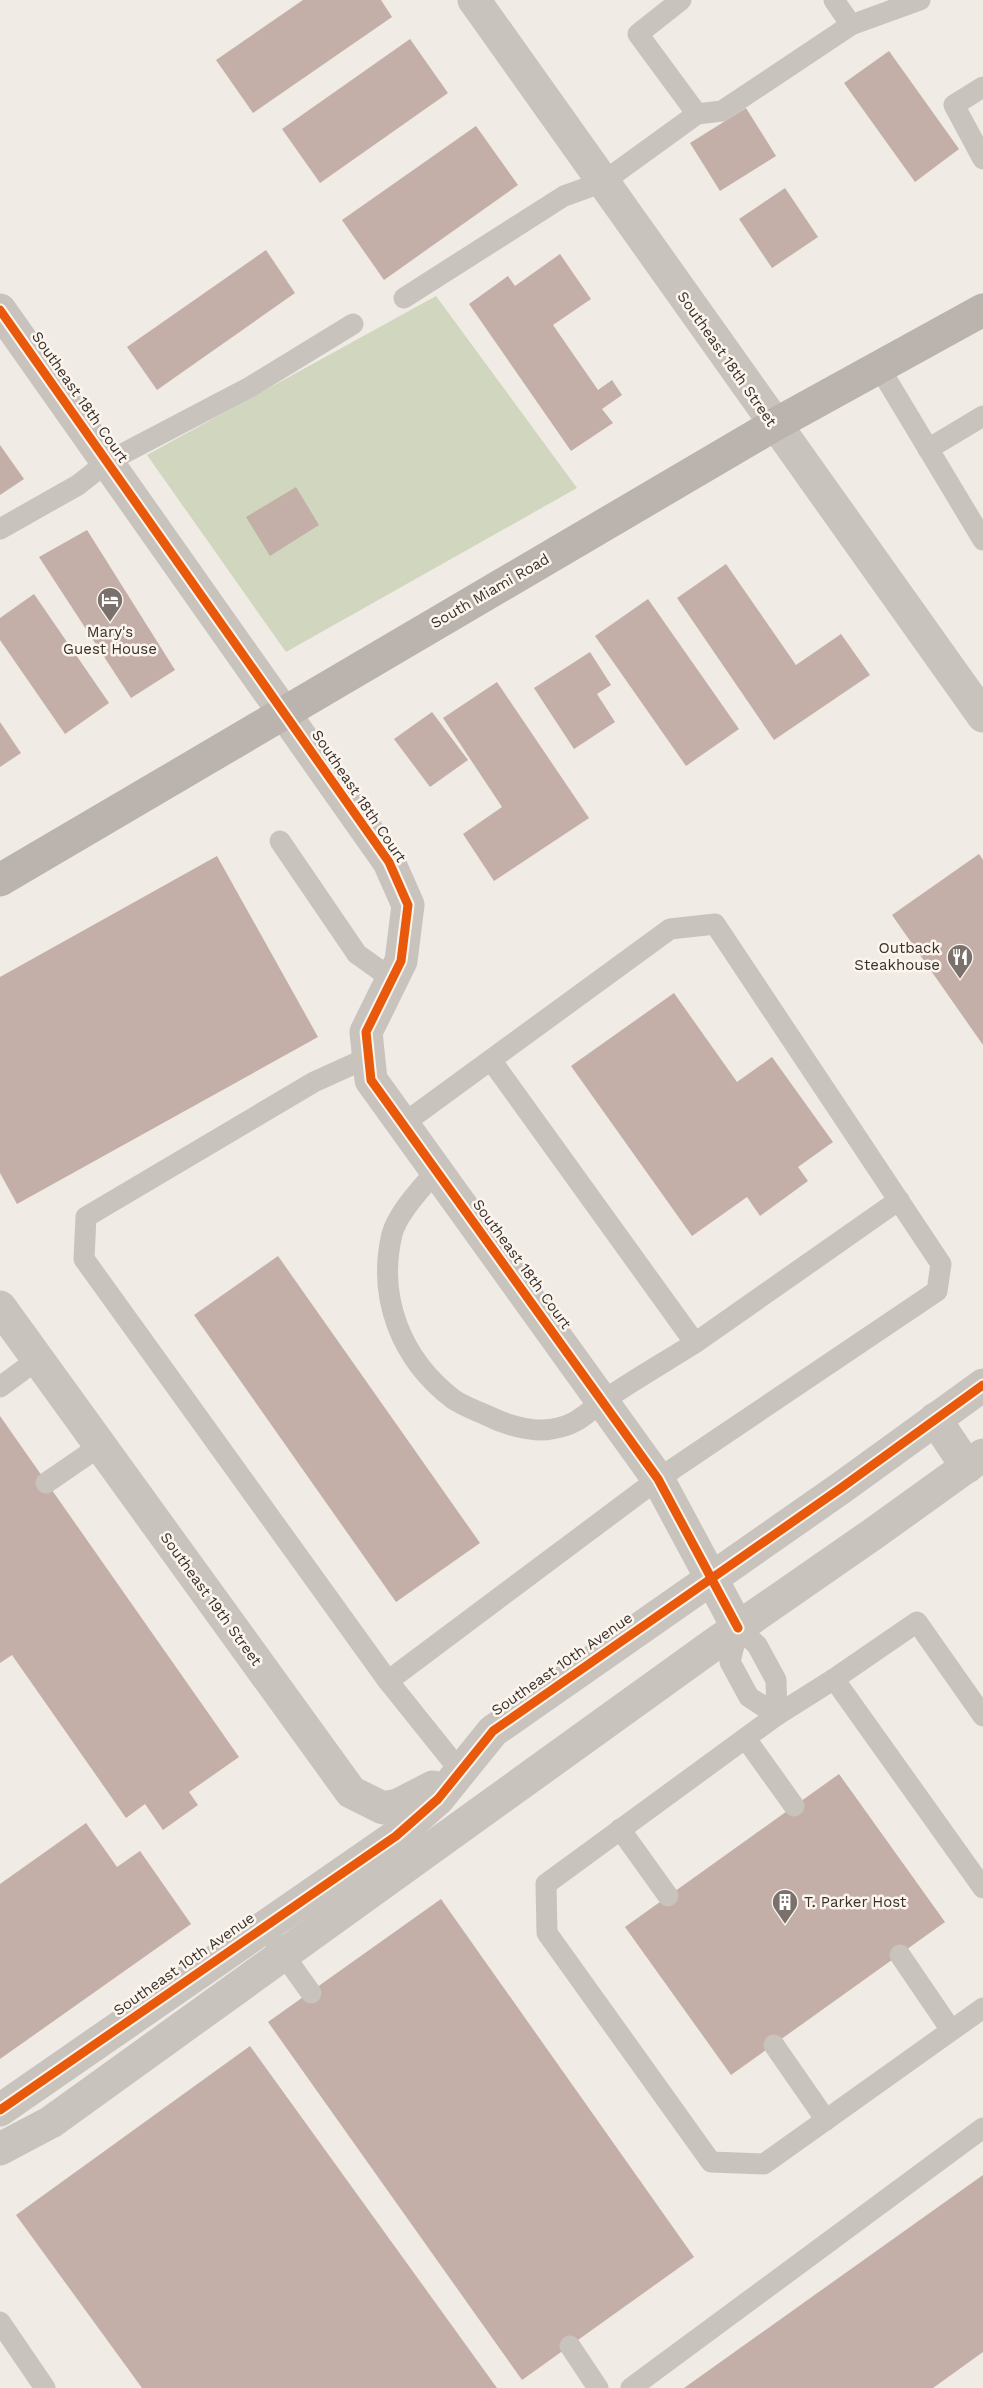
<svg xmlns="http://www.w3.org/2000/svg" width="983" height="2388" viewBox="0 0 983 2388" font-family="'Work Sans',sans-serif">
<rect width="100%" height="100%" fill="#f0ebe5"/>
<polygon fill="#d1d6bf" points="436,296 577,488 286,652 147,455"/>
<g fill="#c3afa7">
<polygon points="303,0 381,0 392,17 253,113 216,60"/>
<polygon points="410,39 448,93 320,183 282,129"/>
<polygon points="889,51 959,149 915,182 844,83"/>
<polygon points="746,108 776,156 720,191 690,143"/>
<polygon points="476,126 518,185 384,280 342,220"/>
<polygon points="785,188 818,237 772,268 739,219"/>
<polygon points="266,250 295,293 157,390 127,347"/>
<polygon points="560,254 591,299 553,325 598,390 612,380 622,395 602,409 613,423 571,451 469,304 508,276 515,286"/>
<polygon points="0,445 24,479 0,495"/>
<polygon points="296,487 319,525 270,556 246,517"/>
<polygon points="87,530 175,670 131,698 39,557"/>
<polygon points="726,564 796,665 841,634 870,675 774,740 677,598"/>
<polygon points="34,594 109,703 65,734 0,640 0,618"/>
<polygon points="648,599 739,729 686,766 595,636"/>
<polygon points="590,652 611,685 597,694 615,722 574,749 534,688"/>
<polygon points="497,682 589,818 494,881 463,834 502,807 443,718"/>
<polygon points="432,712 468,760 430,787 394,739"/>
<polygon points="0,722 21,753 0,767"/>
<polygon points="979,854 983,860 983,1045 892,915"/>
<polygon points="217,856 318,1037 17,1204 0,1173 0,977"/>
<polygon points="674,993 737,1082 772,1057 833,1142 798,1167 808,1181 760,1216 747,1197 692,1236 571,1066"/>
<polygon points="278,1256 480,1543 396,1602 194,1315"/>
<polygon points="0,1416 239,1757 189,1792 198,1805 163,1830 145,1804 126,1818 12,1655 0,1663"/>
<polygon points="839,1774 945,1922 731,2075 625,1927"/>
<polygon points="86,1823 117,1867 140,1851 191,1924 0,2059 0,1884"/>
<polygon points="441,1899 694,2257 522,2380 268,2022"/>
<polygon points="250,2046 497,2388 142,2388 16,2215"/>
<polygon points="983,2175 983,2352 933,2388 684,2388"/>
</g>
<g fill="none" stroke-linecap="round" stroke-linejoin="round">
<g stroke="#c9c3be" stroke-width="21">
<polyline points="851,25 920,0"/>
<polyline points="983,87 954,105 983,159"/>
<polyline points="697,114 722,111 851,25 834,0"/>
<polyline points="404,298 564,196 603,182 697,114 638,34 681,0"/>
<polyline points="879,367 983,540"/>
<polyline points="928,449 983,416"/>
<polyline points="0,529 78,485 107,462 250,387 353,324"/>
<polyline points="280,841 357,954 392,979"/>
<polyline points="369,1057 314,1082 86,1217 84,1259 388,1681 461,1772"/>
<path d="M436,1171C422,1188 398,1212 392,1234C377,1298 401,1359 453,1399C463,1406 475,1410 486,1415C504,1424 531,1433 552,1429C577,1425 584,1415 603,1401C633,1380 665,1362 695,1343L491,1060"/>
<polyline points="695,1343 899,1200"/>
<polyline points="0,1387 38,1359"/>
<polyline points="46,1483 100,1446"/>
<polygon points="738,1628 757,1645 776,1680 777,1715 749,1697 730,1662"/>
<polyline points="834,1679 917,1622 983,1716"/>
<polyline points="388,1681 658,1479 937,1291 941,1264 715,924 670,929 403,1124"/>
<polyline points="746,1739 794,1806"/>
<polyline points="620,1829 668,1896"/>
<polyline points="983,1888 834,1679 777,1715 546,1884 547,1933 711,2162 764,2164 983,2008"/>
<polyline points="276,1944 311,1993"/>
<polyline points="900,1955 951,2030"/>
<polyline points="774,2045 826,2120"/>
<polyline points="0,2322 45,2388"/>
<polyline points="570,2346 598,2388"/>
<polyline points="631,2388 983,2128"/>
</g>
<g stroke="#c9c3be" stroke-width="33">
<polyline points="474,0 983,716"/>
<polyline points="0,310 389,862 408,905 401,961 366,1032 371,1080 658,1479 738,1628"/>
<polyline points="0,1307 351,1792 383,1808 398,1805 433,1787"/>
<polyline points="935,1419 967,1467"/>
<polyline points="0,2110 396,1836 438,1799 493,1731 841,1488 983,1385"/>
<polyline points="0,2149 51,2122 713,1645 873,1534 983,1455"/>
</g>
<polyline stroke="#bab3ae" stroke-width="33" points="0,880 774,425 983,310"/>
<g stroke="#fbf5ee" stroke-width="13">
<g id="cycleway">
<polyline points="0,310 389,862 408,905 401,961 366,1032 371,1080 658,1479 738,1628"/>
<polyline points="0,2110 396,1836 438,1799 493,1731 841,1488 983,1385"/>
</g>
</g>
<use href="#cycleway" stroke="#e8590c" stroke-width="9"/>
</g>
<defs>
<g id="hotel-pin" transform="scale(1.35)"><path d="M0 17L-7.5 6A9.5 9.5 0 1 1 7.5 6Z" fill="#7a716c" stroke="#fbf5ee"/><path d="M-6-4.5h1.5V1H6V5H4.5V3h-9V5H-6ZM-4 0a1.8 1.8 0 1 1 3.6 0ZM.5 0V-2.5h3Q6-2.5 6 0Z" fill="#fff"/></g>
<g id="restaurant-pin" transform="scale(1.35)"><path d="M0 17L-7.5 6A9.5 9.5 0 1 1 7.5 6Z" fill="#7a716c" stroke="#fbf5ee"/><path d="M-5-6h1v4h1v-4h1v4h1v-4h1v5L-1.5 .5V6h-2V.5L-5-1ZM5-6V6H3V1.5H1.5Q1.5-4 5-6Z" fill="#fff"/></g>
<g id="building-pin" transform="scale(1.35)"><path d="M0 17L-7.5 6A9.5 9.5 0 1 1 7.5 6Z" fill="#7a716c" stroke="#fbf5ee"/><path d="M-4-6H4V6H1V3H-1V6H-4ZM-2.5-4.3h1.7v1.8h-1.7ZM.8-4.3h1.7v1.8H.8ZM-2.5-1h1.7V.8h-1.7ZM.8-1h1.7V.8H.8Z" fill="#fff"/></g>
</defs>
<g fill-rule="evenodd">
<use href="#hotel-pin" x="110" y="600"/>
<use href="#restaurant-pin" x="960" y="957"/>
<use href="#building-pin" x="785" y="1902"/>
</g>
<g text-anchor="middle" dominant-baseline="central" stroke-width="5" stroke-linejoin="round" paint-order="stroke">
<g font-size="15" fill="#3b302b" stroke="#fbf5ee">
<text transform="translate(727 359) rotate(55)">Southeast 18th Street</text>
<text transform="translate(80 397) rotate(55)">Southeast 18th Court</text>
<text transform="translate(490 591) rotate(-30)">South Miami Road</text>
<text transform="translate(359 796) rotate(56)">Southeast 18th Court</text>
<text transform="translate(522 1264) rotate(54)">Southeast 18th Court</text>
<text transform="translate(211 1599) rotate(54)">Southeast 19th Street</text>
<text transform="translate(562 1664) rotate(-35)">Southeast 10th Avenue</text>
<text transform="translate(184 1964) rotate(-35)">Southeast 10th Avenue</text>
</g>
<g font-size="15" fill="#3b302b" stroke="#fbf5ee">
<text x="110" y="632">Mary's<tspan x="110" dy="17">Guest House</tspan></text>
<text x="940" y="948" text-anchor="end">Outback<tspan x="940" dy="17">Steakhouse</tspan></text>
<text x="804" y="1902" text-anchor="start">T. Parker Host</text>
</g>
</g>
</svg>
